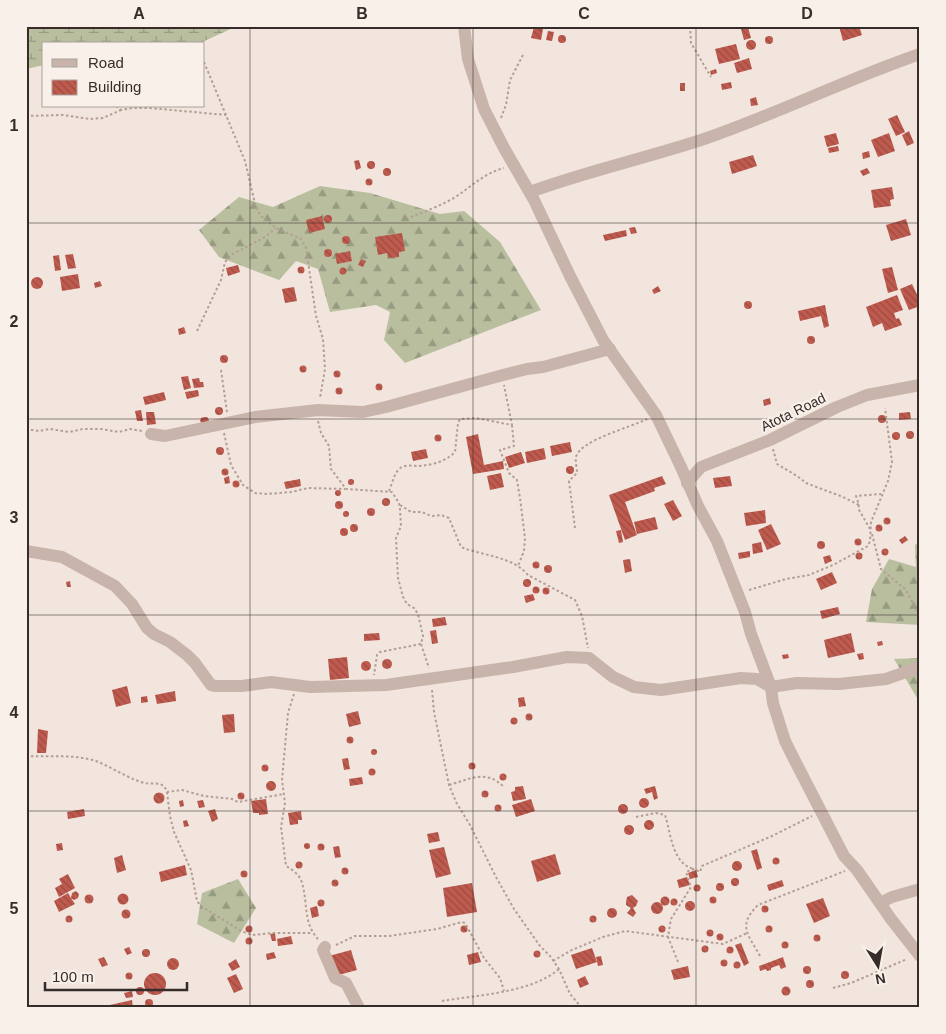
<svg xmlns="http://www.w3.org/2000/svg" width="946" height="1034" viewBox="0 0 946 1034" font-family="Helvetica,sans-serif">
<defs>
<pattern id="forest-firs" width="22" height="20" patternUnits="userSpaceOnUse" patternTransform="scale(1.25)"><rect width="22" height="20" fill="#b9bf9e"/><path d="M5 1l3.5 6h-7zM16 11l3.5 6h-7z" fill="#979b81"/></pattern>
<pattern id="wetland-marsh" width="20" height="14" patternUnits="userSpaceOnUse" patternTransform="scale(1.25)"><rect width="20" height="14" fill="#b9bf9e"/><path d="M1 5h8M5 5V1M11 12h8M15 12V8" fill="none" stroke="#979b81"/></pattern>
<pattern id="building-back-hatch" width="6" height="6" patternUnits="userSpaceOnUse" patternTransform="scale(1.25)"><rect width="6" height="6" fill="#bf5a4e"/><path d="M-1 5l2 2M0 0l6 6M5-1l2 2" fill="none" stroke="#9c4b41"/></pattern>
</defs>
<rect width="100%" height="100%" fill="#f1e5de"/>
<g fill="url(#forest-firs)">
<polygon points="320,186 370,193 440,214 464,211 500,242 541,310 405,363 384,340 390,312 376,305 330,312 318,269 296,261 279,280 219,257 199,230 239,197 273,207"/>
<polygon points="920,541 920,625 866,622 872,589 889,559 916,567 915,545"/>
<polygon points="920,658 920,703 894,659"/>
<polygon points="238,879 256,908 234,943 197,924 202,893"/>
</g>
<polygon fill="url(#wetland-marsh)" points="26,26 237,26 198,44 44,44 44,65 26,69"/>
<g fill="url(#building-back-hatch)">
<polygon points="839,26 859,26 862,35 843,41"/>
<polygon points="534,27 543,29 541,40 531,38"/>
<polygon points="748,27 751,38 744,40 741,29"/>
<polygon points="548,31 554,32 552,41 546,40"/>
<circle cx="562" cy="39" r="4"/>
<circle cx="769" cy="40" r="4"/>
<circle cx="751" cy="45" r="5"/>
<polygon points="736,44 740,59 719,64 715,49"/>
<polygon points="749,58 752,69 737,73 734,63"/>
<polygon points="716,69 717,73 711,75 710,71"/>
<polygon points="731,82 732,88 722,90 721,84"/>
<rect x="680" y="83" width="5" height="8"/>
<polygon points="756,97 758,105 751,106 750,99"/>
<polygon points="897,115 905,132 896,136 888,119"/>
<polygon points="909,131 914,143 907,146 902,135"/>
<polygon points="836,133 839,144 827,147 824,136"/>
<polygon points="889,133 895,151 878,157 871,140"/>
<polygon points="838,146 839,151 829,153 828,148"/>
<polygon points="869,151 870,157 863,159 862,153"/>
<polygon points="753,155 757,166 732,174 729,162"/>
<polygon points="359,160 361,168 356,170 354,161"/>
<circle cx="371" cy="165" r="4"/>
<circle cx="387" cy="172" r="4"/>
<polygon points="867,168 870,173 863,176 860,171"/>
<circle cx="369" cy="182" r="3.5"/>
<polygon points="892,187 894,199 890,200 891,206 874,208 871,190"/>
<circle cx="328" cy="219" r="4"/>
<polygon points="322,216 325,229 309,233 306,220"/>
<polygon points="906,219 911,235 891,241 886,225"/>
<polygon points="635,227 637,233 631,234 629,228"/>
<polygon points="626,230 627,236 605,241 603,235"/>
<polygon points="402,233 405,251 399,252 399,257 388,258 387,253 378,255 375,237"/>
<circle cx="346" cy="240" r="4"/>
<circle cx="328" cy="253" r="4"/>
<polygon points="350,251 352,261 337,264 335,254"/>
<polygon points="73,254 76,268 68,269 65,255"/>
<polygon points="59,255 61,270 55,271 53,256"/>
<polygon points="361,259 366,261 363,267 358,265"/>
<polygon points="238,265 240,272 228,276 226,268"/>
<circle cx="301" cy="270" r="3.5"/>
<polygon points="892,267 898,290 888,293 882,269"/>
<circle cx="343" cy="271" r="3.5"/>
<polygon points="78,274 80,288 62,291 60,277"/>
<circle cx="37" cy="283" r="6"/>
<polygon points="100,281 102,286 95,288 94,283"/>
<polygon points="912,284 920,301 920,306 909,310 900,289"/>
<polygon points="658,286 661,291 654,294 652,290"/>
<polygon points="294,287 297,301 285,303 282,289"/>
<polygon points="897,295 903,310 894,313 896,319 899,318 902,325 885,331 882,323 873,327 866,307"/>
<circle cx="748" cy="305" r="4"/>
<polygon points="825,305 829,326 824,328 821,316 800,321 798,311"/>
<polygon points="184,327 186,333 179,335 178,329"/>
<circle cx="811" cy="340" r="4"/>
<circle cx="224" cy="359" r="4"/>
<circle cx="303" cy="369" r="3.5"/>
<circle cx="337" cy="374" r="3.5"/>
<polygon points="188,376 191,388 184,390 181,377"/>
<polygon points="199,378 200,382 203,382 204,387 194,388 192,379"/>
<circle cx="379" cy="387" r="3.5"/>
<circle cx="339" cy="391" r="3.5"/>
<polygon points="198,390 199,396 187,399 185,392"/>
<polygon points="164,392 166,400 145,405 143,397"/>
<polygon points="770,398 771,404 764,406 763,400"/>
<circle cx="219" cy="411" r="4"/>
<polygon points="141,410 143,421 137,421 135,411"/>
<polygon points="146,412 154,412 156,424 147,425"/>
<polygon points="910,412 911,419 899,420 899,413"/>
<circle cx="882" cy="419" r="4"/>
<polygon points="204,417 207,417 209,420 208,423 202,424 200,421 201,418"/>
<circle cx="910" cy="435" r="4"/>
<circle cx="896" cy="436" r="4"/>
<polygon points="478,434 484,465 503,461 504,469 473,474 466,437"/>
<circle cx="438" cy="438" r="3.5"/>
<polygon points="570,442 572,452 552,456 550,446"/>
<circle cx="220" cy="451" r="4"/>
<polygon points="544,448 546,459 527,463 525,452"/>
<polygon points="426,449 428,458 413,461 411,452"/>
<polygon points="521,452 525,463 509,468 505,457"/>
<circle cx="570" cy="470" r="4"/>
<circle cx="225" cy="472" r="3.5"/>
<polygon points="501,473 504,487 490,490 487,476"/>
<polygon points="229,476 230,483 225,484 224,478"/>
<polygon points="662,476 666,484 654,488 655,491 625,502 637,535 625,540 609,495"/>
<polygon points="730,476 732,486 715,488 713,478"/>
<circle cx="351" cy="482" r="3"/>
<polygon points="300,479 301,486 286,489 284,482"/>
<circle cx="236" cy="484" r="3.5"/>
<circle cx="338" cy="493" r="3"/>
<circle cx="386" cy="502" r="4"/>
<polygon points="673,500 682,516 673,521 664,504"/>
<circle cx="339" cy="505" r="4"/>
<circle cx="371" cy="512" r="4"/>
<polygon points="765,510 766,523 746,526 744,513"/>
<circle cx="346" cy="514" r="3"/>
<polygon points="655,517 658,529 637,534 634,522"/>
<circle cx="887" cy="521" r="3.5"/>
<polygon points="771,524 781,544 767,550 758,530"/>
<circle cx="354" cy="528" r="4"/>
<circle cx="879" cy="528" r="3.5"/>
<circle cx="344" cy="532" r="4"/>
<polygon points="621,530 623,542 619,543 616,531"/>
<polygon points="905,536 908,540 902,544 899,540"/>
<circle cx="858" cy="542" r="3.5"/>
<circle cx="821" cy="545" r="4"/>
<polygon points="761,542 763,552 753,554 752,544"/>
<circle cx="885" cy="552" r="3.5"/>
<polygon points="750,551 750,557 739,559 738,553"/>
<circle cx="859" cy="556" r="3.5"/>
<polygon points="830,555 832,561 825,564 823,557"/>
<polygon points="630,559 632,571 625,573 623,560"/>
<circle cx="536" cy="565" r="3.5"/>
<circle cx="548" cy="569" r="4"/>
<polygon points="832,572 837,583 821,590 816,579"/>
<circle cx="527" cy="583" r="4"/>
<polygon points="70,581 71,587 67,587 66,582"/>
<circle cx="536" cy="590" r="3.5"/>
<circle cx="546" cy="591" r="3.5"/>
<polygon points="533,594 535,600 526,603 524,596"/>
<polygon points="838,607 840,614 822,619 820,611"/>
<polygon points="445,617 447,625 433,627 432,619"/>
<polygon points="436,630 438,643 432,644 430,631"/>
<polygon points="379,633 380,640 364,641 364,634"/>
<polygon points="851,633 855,652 828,658 824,640"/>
<polygon points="882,641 883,645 878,646 877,642"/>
<polygon points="863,653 864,659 859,660 857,654"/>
<polygon points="788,654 789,658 783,659 782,655"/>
<polygon points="347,657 349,678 330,680 328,659"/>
<circle cx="387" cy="664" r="5"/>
<circle cx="366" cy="666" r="5"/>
<polygon points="127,686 131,703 116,707 112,690"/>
<polygon points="175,691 176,701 157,704 155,695"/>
<polygon points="147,696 148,702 141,703 141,697"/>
<polygon points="524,697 526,706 519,707 518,698"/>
<polygon points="358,711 361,724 349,727 346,714"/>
<circle cx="529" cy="717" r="3.5"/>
<polygon points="234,714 235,732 224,733 222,715"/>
<circle cx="514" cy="721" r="3.5"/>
<polygon points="38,729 48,731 46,753 37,753"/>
<circle cx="350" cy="740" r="3.5"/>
<circle cx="374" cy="752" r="3"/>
<polygon points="348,758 350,769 344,770 342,759"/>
<circle cx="472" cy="766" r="3.5"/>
<circle cx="265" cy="768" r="3.5"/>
<circle cx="372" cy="772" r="3.5"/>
<circle cx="503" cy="777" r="3.5"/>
<polygon points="362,777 363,784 350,786 349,779"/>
<circle cx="271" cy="786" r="5"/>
<polygon points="523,786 526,799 513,801 511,792 515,791 515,787"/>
<polygon points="655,786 658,798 654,800 652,792 646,794 644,789"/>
<circle cx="485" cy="794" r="3.5"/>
<circle cx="241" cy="796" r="3.5"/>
<circle cx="159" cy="798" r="5.5"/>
<circle cx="644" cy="803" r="5"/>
<polygon points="266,799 268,814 259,815 259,813 253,813 251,801"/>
<polygon points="531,799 535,811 516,817 512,805"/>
<polygon points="183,800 184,806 180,807 179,801"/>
<polygon points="203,800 205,807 199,808 197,801"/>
<circle cx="623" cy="809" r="5"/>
<circle cx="498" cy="808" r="3.5"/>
<polygon points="84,809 85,816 68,819 67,812"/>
<polygon points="215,809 218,819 212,822 208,811"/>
<polygon points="301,811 302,820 298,820 298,824 290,825 288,813"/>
<polygon points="187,820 189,826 184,827 183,821"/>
<circle cx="649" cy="825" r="5"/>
<circle cx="629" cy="830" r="5"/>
<polygon points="438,832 440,841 429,843 427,834"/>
<polygon points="62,843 63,850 57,851 56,844"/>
<circle cx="307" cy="846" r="3"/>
<circle cx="321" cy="847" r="3.5"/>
<polygon points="339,846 341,857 335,858 333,847"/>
<polygon points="444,847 451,874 436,878 429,850"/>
<polygon points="757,849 762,868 757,870 751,851"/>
<polygon points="555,854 561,874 537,882 531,861"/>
<polygon points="122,855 126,870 117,873 114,858"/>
<circle cx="776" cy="861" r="3.5"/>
<circle cx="737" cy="866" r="5"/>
<circle cx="299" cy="865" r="3.5"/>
<polygon points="185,865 187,875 161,882 159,872"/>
<circle cx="345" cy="871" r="3.5"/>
<polygon points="696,870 698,877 690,879 688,873"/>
<circle cx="244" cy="874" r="3.5"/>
<polygon points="68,874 75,888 59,897 55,888 62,884 59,879"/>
<polygon points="687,877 690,885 679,888 677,880"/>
<circle cx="735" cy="882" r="4"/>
<circle cx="335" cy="883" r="3.5"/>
<polygon points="782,880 784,886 769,891 767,885"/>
<polygon points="472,883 477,912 447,917 443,888"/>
<circle cx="720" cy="887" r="4"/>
<circle cx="697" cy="888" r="3.5"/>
<polygon points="76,891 79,894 78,898 74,900 71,898 75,904 59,912 54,901 68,893 71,898 72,893"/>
<circle cx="123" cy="899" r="5.5"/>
<circle cx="89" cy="899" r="4.5"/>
<polygon points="632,895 638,901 636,906 633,908 636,913 633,917 627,913 631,908 626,905 626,902 627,897"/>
<circle cx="713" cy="900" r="3.5"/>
<circle cx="665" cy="901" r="4.5"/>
<polygon points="823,898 830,916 814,923 806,904"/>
<circle cx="674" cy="902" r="3.5"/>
<circle cx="321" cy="903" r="3.5"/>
<circle cx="690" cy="906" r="5"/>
<circle cx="657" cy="908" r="6"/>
<circle cx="765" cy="909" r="3.5"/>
<polygon points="317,906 319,916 312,918 310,908"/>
<circle cx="612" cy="913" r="5"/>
<circle cx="126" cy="914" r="4.5"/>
<circle cx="69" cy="919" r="3.5"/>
<circle cx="593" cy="919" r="3.5"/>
<circle cx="249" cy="929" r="3.5"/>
<circle cx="464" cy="929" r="3.5"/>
<circle cx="769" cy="929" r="3.5"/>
<circle cx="662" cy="929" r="3.5"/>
<circle cx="710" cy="933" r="3.5"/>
<polygon points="275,933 276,941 272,941 270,934"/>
<circle cx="720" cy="937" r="3.5"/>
<circle cx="817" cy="938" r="3.5"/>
<polygon points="291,936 293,944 278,946 277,939"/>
<circle cx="249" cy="941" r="3.5"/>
<circle cx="785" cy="945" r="3.5"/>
<polygon points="741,943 749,963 744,966 735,945"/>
<circle cx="705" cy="949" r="3.5"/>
<circle cx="730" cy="950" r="3.5"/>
<polygon points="129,947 132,953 127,955 124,949"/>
<polygon points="592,948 597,962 576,969 571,955"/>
<circle cx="146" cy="953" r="4"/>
<polygon points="351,950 357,970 335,976 329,956"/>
<circle cx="537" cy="954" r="3.5"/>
<polygon points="274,952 276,958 267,960 266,954"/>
<polygon points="478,952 481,962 469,965 467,955"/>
<polygon points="601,956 603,965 598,966 596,957"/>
<polygon points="104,957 108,965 102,967 98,959"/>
<polygon points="783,957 786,967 781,969 779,965 771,968 771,970 767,971 766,969 760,971 759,966"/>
<circle cx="173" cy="964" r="6"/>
<polygon points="236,959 240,967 232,971 228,964"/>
<circle cx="724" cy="963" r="3.5"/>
<circle cx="737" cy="965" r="3.5"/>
<polygon points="688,966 690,977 674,980 671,970"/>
<circle cx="807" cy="970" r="4"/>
<circle cx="845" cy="975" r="4"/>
<circle cx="129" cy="976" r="3.5"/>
<circle cx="155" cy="984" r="11"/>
<polygon points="236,974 243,989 234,993 227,978"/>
<polygon points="585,976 589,984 580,988 577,980"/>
<circle cx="810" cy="984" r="4"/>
<circle cx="786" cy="991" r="4.5"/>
<circle cx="140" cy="991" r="4"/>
<polygon points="132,991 133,997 126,998 124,993"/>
<circle cx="149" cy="1003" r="4"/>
<polygon points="132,1000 133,1008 110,1008 110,1005"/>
</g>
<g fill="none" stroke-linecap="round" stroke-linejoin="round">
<g stroke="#b49e94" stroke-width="2" stroke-dasharray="2.5 2.5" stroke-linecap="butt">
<polyline points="690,26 691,43 711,77"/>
<polyline points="204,62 245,161 256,208 261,216 276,228 301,239 306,248 316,316 323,339 325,369 320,398"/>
<polyline points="116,106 121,110 132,108 150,108 226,115"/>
<polyline points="26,116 63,115 90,119 103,118 121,110"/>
<polyline points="501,118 506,105 510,80 524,53"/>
<path d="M411,217C426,211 443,205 457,196C473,185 485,173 504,168"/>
<polyline points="197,331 221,280 225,262 231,255 265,237 276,228"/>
<polyline points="221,370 227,412"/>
<polyline points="318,421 321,433 329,446 331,469 346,489 392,492 399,503 400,509 401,526 396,538 398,578 403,597 407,604 414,608 418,614 423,636 421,644 380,652 377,655 374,675"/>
<polyline points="512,425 514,446 500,450 509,473 517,480 520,498 525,538 524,551 518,566"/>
<polyline points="26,429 39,431 50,429 69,432 83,429 101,429 119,432 130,429 142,431"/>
<polyline points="224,433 231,465 243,485 255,493 267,494 291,492 308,488 345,489"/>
<polyline points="773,449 777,464 797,476 806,483 843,497 859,505"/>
<path d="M389,491C392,484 394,474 399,469C405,464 412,466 418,466C432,465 445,462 455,452L458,423L460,419L476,418L512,425L504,385"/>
<path d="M400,505L411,512H422L431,516L441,515L449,518L461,547C483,556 512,556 528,575L575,600L582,616L588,648"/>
<path d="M575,528L569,481L577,473C577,468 575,461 576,457C580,440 632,427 647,419"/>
<polyline points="870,529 858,508 859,505 856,496 881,494"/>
<polyline points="872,534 881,569 906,590 920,617"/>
<polyline points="749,590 786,579 809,575 833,565 868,546 870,541 871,522 888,481 892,462 885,408"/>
<polyline points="421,644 429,668"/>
<polyline points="432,690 434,712 449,785 456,802 470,825 496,877 514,909 540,946 550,956 559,969 570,994 582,1008"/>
<path d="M294,694L288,713L282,780L285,803L281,827L286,866C293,870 300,875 302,883C308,903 303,923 318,939"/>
<path d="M26,756C49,757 74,754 96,761C111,767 126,777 141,782C152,786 163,779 167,792L182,790L204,796L232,799L238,802L284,794"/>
<path d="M449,785C470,779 486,769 504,787"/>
<polyline points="167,792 170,816 174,832 191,870 197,901 201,906 241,931 252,935 274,933 312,933"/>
<path d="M636,817L656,813L665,815C671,833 672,864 694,869"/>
<polyline points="336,945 355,936 389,936 437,929 462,922 465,923 484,958 500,978 504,991"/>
<path d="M760,956C748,934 737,926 758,905L845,871"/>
<polyline points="553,961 572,950 603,937 625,931 723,944 747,933"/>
<polyline points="678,962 668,937 671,919 691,887 686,872 694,869 700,872 702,866 772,836 812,816"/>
<polyline points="833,988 851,983 907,959"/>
<path d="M442,1001C477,995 531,993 559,969"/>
</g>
<g stroke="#c8b4aa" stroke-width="12">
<polyline points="464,26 468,59 484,109 504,148 534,200 570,276 603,340 656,415 681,467 698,506 717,541 745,612 751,634 771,687 773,703 785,741 793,757 844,856 857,870 891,919 920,956"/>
<path d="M530,192C587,171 647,158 704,139C777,114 847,79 920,54"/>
<polyline points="151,434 165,436 255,417 318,410 363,412 386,407 503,375 527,369 543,367 610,349"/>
<polyline points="687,483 701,467 770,440 837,407 867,395 920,385"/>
<polyline points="26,551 62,557 115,586 132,604 147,628 154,634 170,642 187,655 195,663 211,685 216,686 242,686 271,682 310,687 386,685 513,667 567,657 589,658 613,677 634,687 661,690 741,678 757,679 771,687 797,683 839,684 886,679 920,667"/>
<polyline points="880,903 892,897 920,889"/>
<polyline points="325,947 323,950 335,978 346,983 359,1008"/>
</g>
</g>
<path fill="none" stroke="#362c29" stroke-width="1" stroke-opacity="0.55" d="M250,26V1008M473,26V1008M696,26V1008M26,223H920M26,419H920M26,615H920M26,811H920"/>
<g text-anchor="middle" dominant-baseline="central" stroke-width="4.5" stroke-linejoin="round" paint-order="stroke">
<g font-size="14" fill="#362c29" stroke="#f9f0ea">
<text transform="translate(793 412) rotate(-26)">Atota Road</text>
</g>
</g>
<rect width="946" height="1034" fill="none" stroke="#f9f0ea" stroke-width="55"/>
<rect x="42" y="42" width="162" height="65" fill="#f9f0ea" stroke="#aba29d"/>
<rect x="52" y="59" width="25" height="8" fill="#c8b4aa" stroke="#aba29d"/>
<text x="88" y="68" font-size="15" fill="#362c29">Road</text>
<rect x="52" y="80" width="25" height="15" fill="url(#building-back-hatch)" stroke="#aba29d"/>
<text x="88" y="92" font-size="15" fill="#362c29">Building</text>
<g transform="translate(878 966) rotate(169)" stroke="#f9f0ea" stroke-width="4" paint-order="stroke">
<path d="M0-4L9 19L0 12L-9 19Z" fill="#362c29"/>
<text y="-8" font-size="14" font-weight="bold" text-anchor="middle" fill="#362c29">N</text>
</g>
<path d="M45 982v8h142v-8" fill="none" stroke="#362c29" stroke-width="2.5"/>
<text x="52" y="982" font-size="15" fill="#362c29" stroke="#f9f0ea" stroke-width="4" paint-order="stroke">100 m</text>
<rect x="28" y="28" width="890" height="978" fill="none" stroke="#362c29" stroke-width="2"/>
<g font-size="16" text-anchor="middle" font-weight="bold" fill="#362c29">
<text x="139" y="19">A</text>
<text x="362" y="19">B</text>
<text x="584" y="19">C</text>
<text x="807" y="19">D</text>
<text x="14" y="131">1</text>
<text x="14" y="327">2</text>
<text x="14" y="523">3</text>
<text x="14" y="718">4</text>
<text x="14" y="914">5</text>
</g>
</svg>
